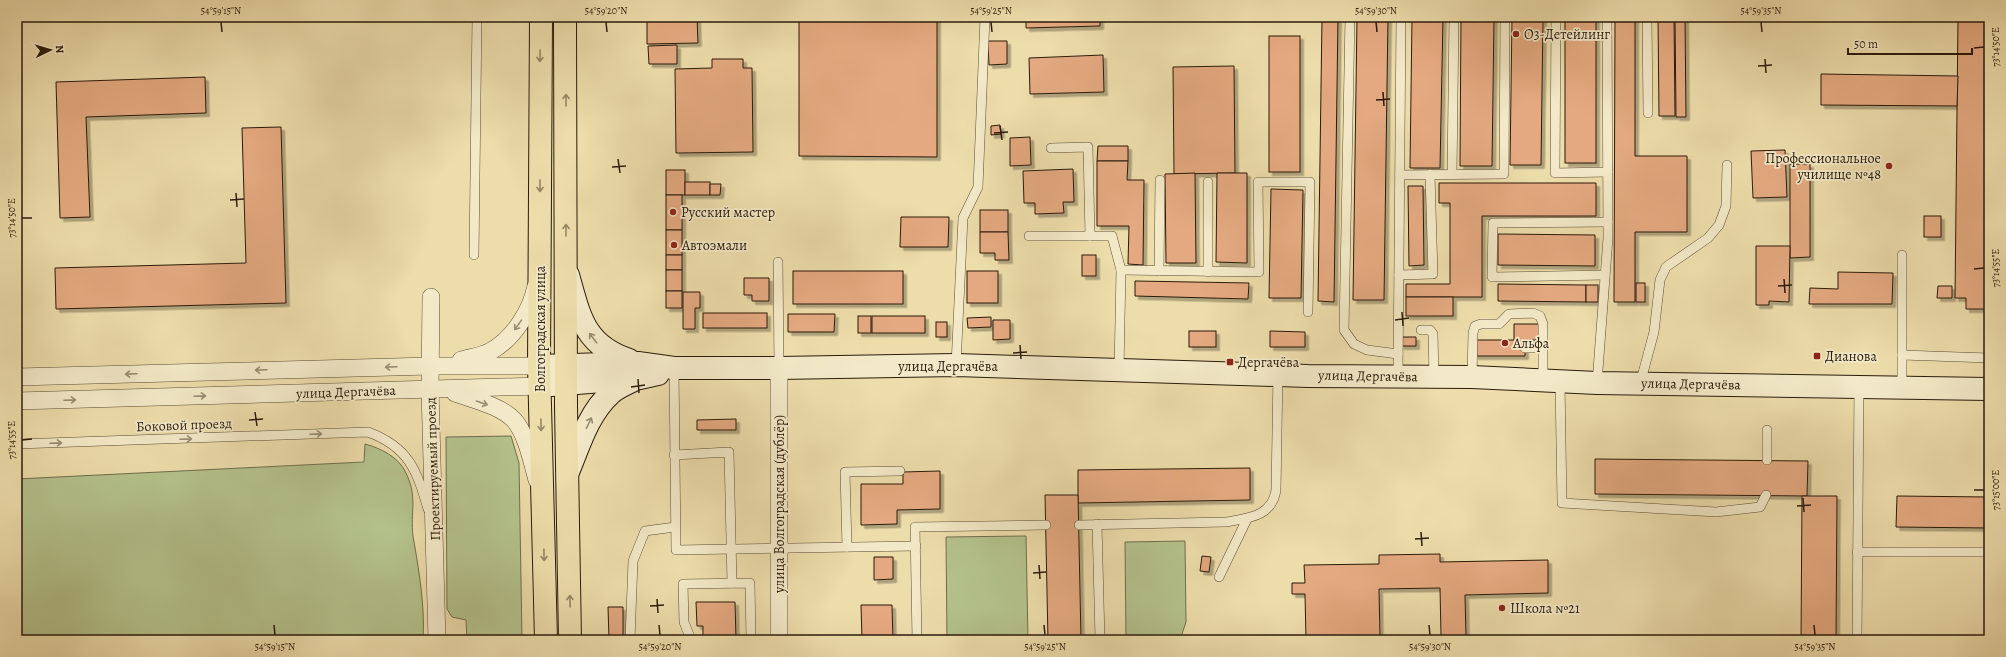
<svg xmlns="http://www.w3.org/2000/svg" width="2006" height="657" viewBox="0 0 2006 657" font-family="Alegreya,serif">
<defs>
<filter id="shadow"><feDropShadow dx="3.5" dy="3.5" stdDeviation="0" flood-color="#0004"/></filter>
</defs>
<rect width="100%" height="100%" fill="#edddab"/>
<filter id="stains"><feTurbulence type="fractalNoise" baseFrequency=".005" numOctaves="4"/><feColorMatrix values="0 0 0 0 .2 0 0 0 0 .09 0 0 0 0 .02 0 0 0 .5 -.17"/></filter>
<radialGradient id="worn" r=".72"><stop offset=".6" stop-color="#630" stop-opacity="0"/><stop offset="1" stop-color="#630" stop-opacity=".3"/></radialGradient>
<g fill="#b4c28c" stroke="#6f6e4c">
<polygon points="511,436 519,463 522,640 467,640 466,620 452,617 447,609 446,437"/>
<path d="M365,444C380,448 399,457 406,473C418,498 410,512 413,536C419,571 425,605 423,640H17V479L364,462Z"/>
<polygon points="1026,536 1028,640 947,640 946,537"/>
<polygon points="1185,541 1186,622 1180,640 1126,640 1125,542"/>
</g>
<g fill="#e4a980" stroke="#2a1b0c" fill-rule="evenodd" filter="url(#shadow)">
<polygon points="647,17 697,17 698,43 647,44"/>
<polygon points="799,17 937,17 937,157 799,156"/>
<polygon points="1026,17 1100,17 1100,26 1026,28"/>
<polygon points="1322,17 1338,17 1334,302 1318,301"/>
<polygon points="1357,17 1388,17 1384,300 1353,300"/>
<polygon points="1412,17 1443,17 1440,168 1410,168"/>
<polygon points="1461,17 1494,17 1492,166 1460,166"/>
<polygon points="1512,17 1543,17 1541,165 1510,165"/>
<rect x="1565" y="17" width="31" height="146"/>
<polygon points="1615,17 1635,17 1635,156 1687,156 1687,232 1635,232 1635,302 1614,302"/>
<polygon points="1658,17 1674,17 1675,116 1659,116"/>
<polygon points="1675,17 1685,17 1686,117 1676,117"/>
<polygon points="1958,17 1989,17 1989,309 1966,309 1966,298 1955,298"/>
<rect x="1269" y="36" width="31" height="136"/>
<polygon points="988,41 1007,41 1007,64 989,65"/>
<polygon points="677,45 677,64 649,64 648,46"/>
<polygon points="1103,55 1104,92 1030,94 1029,58"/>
<polygon points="712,59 743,59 743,68 752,68 753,152 676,153 675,69 712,68"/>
<polygon points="1234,66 1235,173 1174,174 1173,67"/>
<polygon points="1821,74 1958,76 1957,106 1821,105"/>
<polygon points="205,77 206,113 86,117 90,217 60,218 56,82"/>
<polygon points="1000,125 1001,134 991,135 991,126"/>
<polygon points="281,127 286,303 56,309 55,268 246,263 242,128"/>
<polygon points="1030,137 1031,165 1010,166 1010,138"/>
<polygon points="1098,146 1128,146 1128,161 1097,161"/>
<polygon points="1785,150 1787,197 1753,198 1751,151"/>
<polygon points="1097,161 1128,161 1127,180 1144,180 1143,265 1128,264 1129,226 1097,226"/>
<polygon points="1790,164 1810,164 1810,257 1790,258"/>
<polygon points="1073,169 1074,202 1063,202 1064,213 1035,214 1035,203 1024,203 1023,171"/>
<rect x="666" y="170" width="19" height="25"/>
<polygon points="1195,173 1196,263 1166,263 1165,174"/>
<polygon points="1217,173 1247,173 1247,263 1216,262"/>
<rect x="685" y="182" width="25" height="13"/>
<polygon points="1439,183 1596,183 1596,216 1482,216 1482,297 1406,297 1406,284 1450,284 1450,203 1439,203"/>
<polygon points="710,184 721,184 720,195 710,195"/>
<polygon points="1408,186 1423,186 1424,265 1409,266"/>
<polygon points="1271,189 1303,190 1301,298 1269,298"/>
<rect x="666" y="195" width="16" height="35"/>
<rect x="980" y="210" width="28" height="22"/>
<rect x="1924" y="216" width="17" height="21"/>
<polygon points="901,217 949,217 948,247 900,247"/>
<rect x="666" y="230" width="16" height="25"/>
<polygon points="980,232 1008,232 1009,260 995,260 995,253 980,253"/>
<polygon points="1498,234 1595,235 1595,266 1498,265"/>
<polygon points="1756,246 1790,246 1789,302 1769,301 1769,305 1756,305"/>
<rect x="666" y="255" width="16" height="15"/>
<rect x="1082" y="255" width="14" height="21"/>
<rect x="666" y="270" width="16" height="21"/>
<rect x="793" y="271" width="110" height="33"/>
<rect x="967" y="271" width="31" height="32"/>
<polygon points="1838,272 1893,273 1892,304 1809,304 1810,288 1838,289"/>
<polygon points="744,278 769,278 769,301 752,301 752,295 744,295"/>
<polygon points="1135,281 1249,283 1248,299 1135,296"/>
<rect x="1636" y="283" width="9" height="19"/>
<polygon points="1498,284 1586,285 1586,302 1498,301"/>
<rect x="1586" y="285" width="12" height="17"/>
<polygon points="1938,286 1952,286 1952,298 1937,298"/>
<rect x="666" y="291" width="16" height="17"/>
<polygon points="683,292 700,292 700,308 695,308 695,329 683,329"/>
<rect x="1406" y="297" width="47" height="19"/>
<rect x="703" y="313" width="64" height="15"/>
<polygon points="788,314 835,314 834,332 788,332"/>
<rect x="858" y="316" width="13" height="17"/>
<rect x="872" y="316" width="53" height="17"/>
<polygon points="991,317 991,327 968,328 967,318"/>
<polygon points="993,320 1010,320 1010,339 993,340"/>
<rect x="936" y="322" width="11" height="15"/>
<polygon points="1514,324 1540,324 1539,340 1525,340 1525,356 1475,356 1475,340 1514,340"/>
<rect x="1189" y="331" width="27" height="16"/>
<polygon points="1270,331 1305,332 1305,347 1270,347"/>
<polygon points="1400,337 1416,337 1416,346 1401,346"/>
<polygon points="736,419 736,430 697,430 697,420"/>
<polygon points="1595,459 1808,461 1807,496 1595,494"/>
<polygon points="1250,468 1250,500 1078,503 1078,470"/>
<polygon points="940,471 940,509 897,510 897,524 861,525 861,484 903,484 903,472"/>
<polygon points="1045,495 1078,495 1081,640 1048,640"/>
<polygon points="1802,496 1837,496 1836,640 1801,640"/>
<polygon points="1897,496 1989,497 1989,528 1896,527"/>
<path d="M1440,554V562L1548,560V593L1465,595L1466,637H1481V640H1306L1305,594H1292V583H1305L1304,565L1379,564V555ZM1440,588L1441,636L1380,637L1379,589Z"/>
<polygon points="1202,556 1211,557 1209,572 1200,571"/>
<polygon points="874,557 893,557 893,579 874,580"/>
<polygon points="696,602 735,602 736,640 703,640 703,626 697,626"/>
<polygon points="861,605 892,605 893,640 862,640"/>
<polygon points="608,607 623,607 623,640 609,640"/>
</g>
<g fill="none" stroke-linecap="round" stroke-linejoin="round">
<g stroke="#5b4c34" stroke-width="10">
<g id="lane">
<polyline points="1350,17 1344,330 1354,344 1367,350 1398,354"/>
<polyline points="1556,17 1555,173 1608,172"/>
<polyline points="1647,17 1648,113"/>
<polyline points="1051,148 1088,147 1090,236"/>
<polyline points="1452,174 1454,17"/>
<polyline points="1400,175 1504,174 1505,17"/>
<polyline points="1029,236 1112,236 1121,270 1119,370"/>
<polyline points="474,255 477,17"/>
<polyline points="778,262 779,368"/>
<polyline points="1121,270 1259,272 1258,182 1310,182 1308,312"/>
<polyline points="1159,271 1160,180"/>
<polyline points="1208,272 1208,182"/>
<polyline points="1399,275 1433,274 1430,174"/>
<polyline points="1605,275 1492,277 1493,223 1608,222"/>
<polyline points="1421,330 1430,330 1433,334 1434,377"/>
<polyline points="1525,348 1543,348"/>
<polyline points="1902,355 1989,358"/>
<polyline points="956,365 963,218 978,187 985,17"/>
<polyline points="674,368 676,550 916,546"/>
<polyline points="1398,376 1401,17"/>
<polyline points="1472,377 1473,333 1475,326 1481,324 1499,324 1509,314 1533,313 1540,316 1543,324 1543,381"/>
<polyline points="1560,382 1562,503 1716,512 1760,507 1766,495"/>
<polyline points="1597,383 1608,238 1607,17"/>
<polyline points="1640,384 1654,332 1660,280 1666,267 1708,238 1719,225 1726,206 1727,165"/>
<polyline points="1902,387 1902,255"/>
<path d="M17,444L368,432C409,447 417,471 428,509"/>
<polyline points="674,455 729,452 732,583"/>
<polyline points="1767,460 1767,430"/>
<polyline points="1097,524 1100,640"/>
<path d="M1079,525L1226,522C1248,518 1272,517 1276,490L1278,374"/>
<polyline points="847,547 845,472 900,471"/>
<polyline points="1857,552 1989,552"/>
<polyline points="1219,577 1247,519"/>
<polyline points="630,640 633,561 645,531 675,527"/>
<polyline points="691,640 684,622 683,584 750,583 751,640"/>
<polyline points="917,640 915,527 1046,525"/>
<polyline points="1857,640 1859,386"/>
</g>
</g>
<g stroke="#5b4c34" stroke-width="18">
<g id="street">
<polyline points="431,297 430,390 437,640"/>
<path d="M461,360C471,357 482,356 491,351C513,339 531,311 536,286"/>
<polyline points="779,368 779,640"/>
<polyline points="17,377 430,366 539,366"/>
<path d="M455,393C472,399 501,406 514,420C526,433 532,462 537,480"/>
<polyline points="17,401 539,386"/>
</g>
</g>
<g stroke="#2a1b0c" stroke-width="24">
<g id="secondary">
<path d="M568,275C580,317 584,345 629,360"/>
<polyline points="539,366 638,363 674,368 779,368 956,365 1308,376 1472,377 1597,383 1989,389"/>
<polyline points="539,386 640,378 658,374"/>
<path d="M568,472C579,446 588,414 610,394C616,388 626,384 634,380"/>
</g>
</g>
<g stroke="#2a1b0c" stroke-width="24">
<g id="primary">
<polyline points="541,17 539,366 546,640"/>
<polyline points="565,17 566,406 570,640"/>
</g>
</g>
<use href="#lane" stroke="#f3e9c8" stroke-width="9"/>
<use href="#street" stroke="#f3e9c8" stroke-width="17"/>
<use href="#secondary" stroke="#f3e9c8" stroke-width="22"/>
<use href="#primary" stroke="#edddab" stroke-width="22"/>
</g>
<defs><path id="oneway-shaft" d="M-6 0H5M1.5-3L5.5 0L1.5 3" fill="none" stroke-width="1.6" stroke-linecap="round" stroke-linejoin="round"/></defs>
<g stroke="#958663">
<use href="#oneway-shaft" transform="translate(540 56) rotate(91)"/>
<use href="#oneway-shaft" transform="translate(566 100) rotate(-90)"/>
<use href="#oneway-shaft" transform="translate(540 186) rotate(90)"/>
<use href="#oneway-shaft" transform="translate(566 230) rotate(-90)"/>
<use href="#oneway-shaft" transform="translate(541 425) rotate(89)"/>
<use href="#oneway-shaft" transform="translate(544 555) rotate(89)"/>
<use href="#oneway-shaft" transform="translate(570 601) rotate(-91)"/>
</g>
<g stroke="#998c73">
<use href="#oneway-shaft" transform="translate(518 325) rotate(126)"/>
<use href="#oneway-shaft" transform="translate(593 338) rotate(-127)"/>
<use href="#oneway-shaft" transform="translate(391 367) rotate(178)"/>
<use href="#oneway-shaft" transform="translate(261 370) rotate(178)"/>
<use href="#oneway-shaft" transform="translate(131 374) rotate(178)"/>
<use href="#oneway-shaft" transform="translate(200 396) rotate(-2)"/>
<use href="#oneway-shaft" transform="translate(70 400) rotate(-2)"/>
<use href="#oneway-shaft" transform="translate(482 403) rotate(19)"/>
<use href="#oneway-shaft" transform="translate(589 423) rotate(-64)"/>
<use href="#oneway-shaft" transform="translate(316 434) rotate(-2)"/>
<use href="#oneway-shaft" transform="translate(186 439) rotate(-2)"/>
<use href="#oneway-shaft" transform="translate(56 443) rotate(-2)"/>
</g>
<path fill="none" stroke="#2a1b0c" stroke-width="1.5" d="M221,22L222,32M606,22L607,32M991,22L992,32M1376,22L1377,32M1761,22L1762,32M1974,48L1984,47M1765,59L1766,73M1758,66L1772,65M1383,92L1384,106M1376,100L1390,99M1000,126L1002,140M994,133L1008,132M618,159L620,173M612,167L626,166M236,193L237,207M230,200L244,199M22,218H32M1974,269L1984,268M1784,279L1785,293M1778,286L1792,285M1402,312L1403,326M1395,320L1409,318M1020,345L1021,359M1013,353L1027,352M638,379L639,393M631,387L645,385M255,412L257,426M249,420L263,419M22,440L32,439M1974,490H1984M1803,498L1804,512M1797,506L1811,505M1421,532L1422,546M1415,539L1429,538M1039,565L1040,579M1033,573L1046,572M657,599L658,613M650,606L664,605M274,625L275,635M659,625L660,635M1044,625L1045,635M1429,625L1430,635M1814,625L1815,635"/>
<g fill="#8f2418" stroke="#f3e9c8" stroke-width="1.5">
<circle cx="1516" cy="34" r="4"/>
<circle cx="1889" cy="166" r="4"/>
<circle cx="673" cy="212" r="4"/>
<circle cx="674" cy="245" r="4"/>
<circle cx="1505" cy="343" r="4"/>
<rect x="1813" y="352" width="8" height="8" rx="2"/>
<rect x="1226" y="358" width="8" height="8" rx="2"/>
<circle cx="1502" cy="608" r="4"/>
</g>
<g text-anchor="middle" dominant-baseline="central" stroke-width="3.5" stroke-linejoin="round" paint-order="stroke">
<g font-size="14" fill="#2a1b0c" stroke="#f3e9c8" text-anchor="start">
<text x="1524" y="34">О3-Детейлинг</text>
<text x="1881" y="158" text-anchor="end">Профессиональное<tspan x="1881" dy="16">училище №48</tspan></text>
<text x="681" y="212">Русский мастер</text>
<text x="682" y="245">Автоэмали</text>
<text x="1513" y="343">Альфа</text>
<text x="1825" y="356">Дианова</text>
<text x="1238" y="362">Дергачёва</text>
<text x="1510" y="608">Школа №21</text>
</g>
<g font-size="14" fill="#2a1b0c" stroke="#f3e9c8">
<text transform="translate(540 329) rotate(-90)">Волгоградская улица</text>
<text x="948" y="366">улица Дергачёва</text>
<text transform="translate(1368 376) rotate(1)">улица Дергачёва</text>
<text transform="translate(1691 384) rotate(1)">улица Дергачёва</text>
<text transform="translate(346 392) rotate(-2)">улица Дергачёва</text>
<text transform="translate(184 425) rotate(-2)">Боковой проезд</text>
<text transform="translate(433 469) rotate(-92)">Проектируемый проезд</text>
<text transform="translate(779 504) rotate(-90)">улица Волгоградская (дублёр)</text>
</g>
</g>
<rect width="2006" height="657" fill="none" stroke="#edddab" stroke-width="44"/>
<g transform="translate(50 50) rotate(85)" stroke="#f3e9c8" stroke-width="3" paint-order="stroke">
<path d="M0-3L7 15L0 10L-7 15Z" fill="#2a1b0c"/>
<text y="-6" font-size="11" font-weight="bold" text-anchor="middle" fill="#2a1b0c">N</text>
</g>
<path d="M1848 48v6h124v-6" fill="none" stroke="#2a1b0c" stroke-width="2"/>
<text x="1854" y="48" font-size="12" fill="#2a1b0c" stroke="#f3e9c8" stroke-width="3" paint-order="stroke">50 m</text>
<rect x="22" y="22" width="1962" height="613" fill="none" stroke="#2a1b0c" stroke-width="1.5"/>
<g font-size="10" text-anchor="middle" fill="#2a1b0c">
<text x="221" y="14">54°59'15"N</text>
<text x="606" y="14">54°59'20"N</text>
<text x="991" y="14">54°59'25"N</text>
<text x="1376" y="14">54°59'30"N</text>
<text x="1761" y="14">54°59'35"N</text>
<text transform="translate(1995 47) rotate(-90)" y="4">73°14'50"E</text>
<text transform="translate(11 218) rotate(-90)" y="4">73°14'50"E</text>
<text transform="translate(1995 268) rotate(-90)" y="4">73°14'55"E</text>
<text transform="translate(11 440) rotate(-90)" y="4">73°14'55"E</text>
<text transform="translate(1995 490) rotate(-90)" y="4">73°15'00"E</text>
<text x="275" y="650">54°59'15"N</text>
<text x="660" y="650">54°59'20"N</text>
<text x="1045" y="650">54°59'25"N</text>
<text x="1430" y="650">54°59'30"N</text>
<text x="1815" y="650">54°59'35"N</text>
</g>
<rect width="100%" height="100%" filter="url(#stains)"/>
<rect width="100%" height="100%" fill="url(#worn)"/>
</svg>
